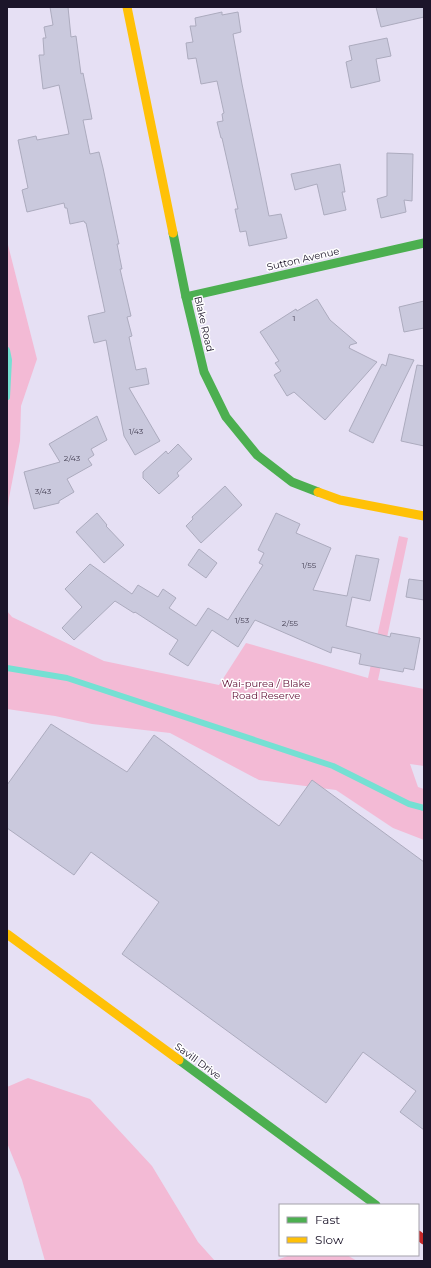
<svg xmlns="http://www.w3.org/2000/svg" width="431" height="1268" viewBox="0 0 431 1268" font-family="Montserrat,sans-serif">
<rect width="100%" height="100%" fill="#e6e0f4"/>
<g fill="#f3bad5">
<polygon points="7,241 37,359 21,406 20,441 9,498 7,517"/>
<polygon points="399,536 408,538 378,680 424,689 424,766 410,764 418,787 424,789 424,840 393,828 336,790 259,780 170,733 92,724 55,716 7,709 7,611 12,617 104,661 219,685 246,643 368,678"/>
<polygon points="28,1078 90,1099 152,1166 198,1242 215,1261 45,1261 22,1180 7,1143 7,1087"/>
<polygon points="290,1255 347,1255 357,1261 274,1261"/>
</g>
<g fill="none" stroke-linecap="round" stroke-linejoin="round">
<g stroke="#75e0d3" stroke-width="6">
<polyline points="7,350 9,360 7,397"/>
<polyline points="7,668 67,678 333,766 409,804 424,808"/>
</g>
</g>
<g fill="#cac9dd" stroke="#acabbe">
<polygon points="50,7 68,7 71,37 76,36 81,74 83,73 92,119 83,120 90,154 99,152 103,168 119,244 117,244 122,269 120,269 131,316 127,317 132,336 129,337 136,370 146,368 149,384 129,388 160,441 135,455 124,436 106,340 94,343 88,316 105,312 86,223 85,223 84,221 70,224 67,208 65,208 64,203 27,212 22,190 28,188 18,140 36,136 37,140 69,134 59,85 43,89 39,55 44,55 44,53 43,38 46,38 44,27 53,25"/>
<polygon points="376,7 424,7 424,17 381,27"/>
<polygon points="222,12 222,15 238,12 241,32 233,34 242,84 269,216 281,214 287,238 249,246 246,231 240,232 235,209 238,209 222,138 221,138 217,122 223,121 222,114 224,113 217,81 201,84 196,58 188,59 186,43 193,42 190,26 196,26 195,18"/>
<polygon points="387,38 391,56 376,59 380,81 351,88 346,62 352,60 349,46"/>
<polygon points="387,153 413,154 412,201 404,200 406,212 381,218 377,199 387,196"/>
<polygon points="340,164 345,192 342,192 346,210 324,215 317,184 295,190 291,174"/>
<polygon points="317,299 330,320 357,343 350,345 349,348 377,362 325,420 294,392 287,396 274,375 281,371 275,363 279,361 260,332 296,309 297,311"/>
<polygon points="424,301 424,328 404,332 399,307"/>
<polygon points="389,354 414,360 373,443 349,431 382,364 386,366"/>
<polygon points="417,365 424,366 424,446 401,441"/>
<polygon points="97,416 107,440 91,449 94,455 88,459 92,465 67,479 74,492 59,501 59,503 34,509 24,472 60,462 49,444"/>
<polygon points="178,444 192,459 177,473 179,476 159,494 143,478 143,472 166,451 168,454"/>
<polygon points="225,486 242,505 201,543 186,526 193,519 192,517"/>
<polygon points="97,513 107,525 106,526 124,545 104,563 76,532"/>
<polygon points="276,513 300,524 296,533 331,548 313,590 347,596 356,555 379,559 370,601 352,597 346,626 390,637 391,633 420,638 414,670 404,668 403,672 359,664 361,654 332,647 331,653 255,620 238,647 212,630 188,666 169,654 178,640 135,612 134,613 115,601 74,640 62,628 82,607 65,589 90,564 132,594 138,585 158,597 163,589 176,598 169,608 196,626 208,608 228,620 263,565 259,563 264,553 258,550"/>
<polygon points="199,549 217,563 206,578 188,565"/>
<polygon points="409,579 424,581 424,600 406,597"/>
<polygon points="51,724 127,772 154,735 279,826 312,780 424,862 424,1130 400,1112 416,1091 363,1052 326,1103 122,954 159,902 91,852 74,875 7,828 7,785"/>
</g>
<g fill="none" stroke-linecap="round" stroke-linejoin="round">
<g stroke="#4caf50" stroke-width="9">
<polyline points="173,233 186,297 204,372 226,417 257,455 292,482 318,492"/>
<polyline points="186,297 424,243"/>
<polyline points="179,1060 376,1205"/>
</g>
<g stroke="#ffc107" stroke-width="9">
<polyline points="127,7 173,233"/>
<polyline points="318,492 340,500 424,516"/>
<polyline points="7,934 179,1060"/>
</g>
<polyline stroke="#c62828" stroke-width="9" points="418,1235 424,1240"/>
</g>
<g text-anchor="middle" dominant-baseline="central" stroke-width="3" stroke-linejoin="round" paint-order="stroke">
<g font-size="8" fill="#494458">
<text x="294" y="318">1</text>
<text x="136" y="431">1/43</text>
<text x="72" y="458">2/43</text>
<text x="43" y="491">3/43</text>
<text x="309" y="565">1/55</text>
<text x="242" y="620">1/53</text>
<text x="290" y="623">2/55</text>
</g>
<g font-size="10" fill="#1c152a" stroke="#fff">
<text transform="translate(303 259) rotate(-13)">Sutton Avenue</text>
<text transform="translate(204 324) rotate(77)">Blake Road</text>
<text transform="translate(198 1061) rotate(36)">Savill Drive</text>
</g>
<g font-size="10" fill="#5f0c33" stroke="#fff">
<text x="266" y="683">Wai-purea / Blake<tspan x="266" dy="12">Road Reserve</tspan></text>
</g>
</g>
<rect width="431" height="1268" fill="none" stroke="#1c152a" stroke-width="16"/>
<rect x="279" y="1204" width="140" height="52" fill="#ffffff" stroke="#a4a1aa"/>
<rect x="287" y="1217" width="20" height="6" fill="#4caf50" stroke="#a4a1aa"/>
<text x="315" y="1224" font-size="12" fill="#1c152a">Fast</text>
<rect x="287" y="1237" width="20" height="6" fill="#ffc107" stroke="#a4a1aa"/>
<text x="315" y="1244" font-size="12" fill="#1c152a">Slow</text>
</svg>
